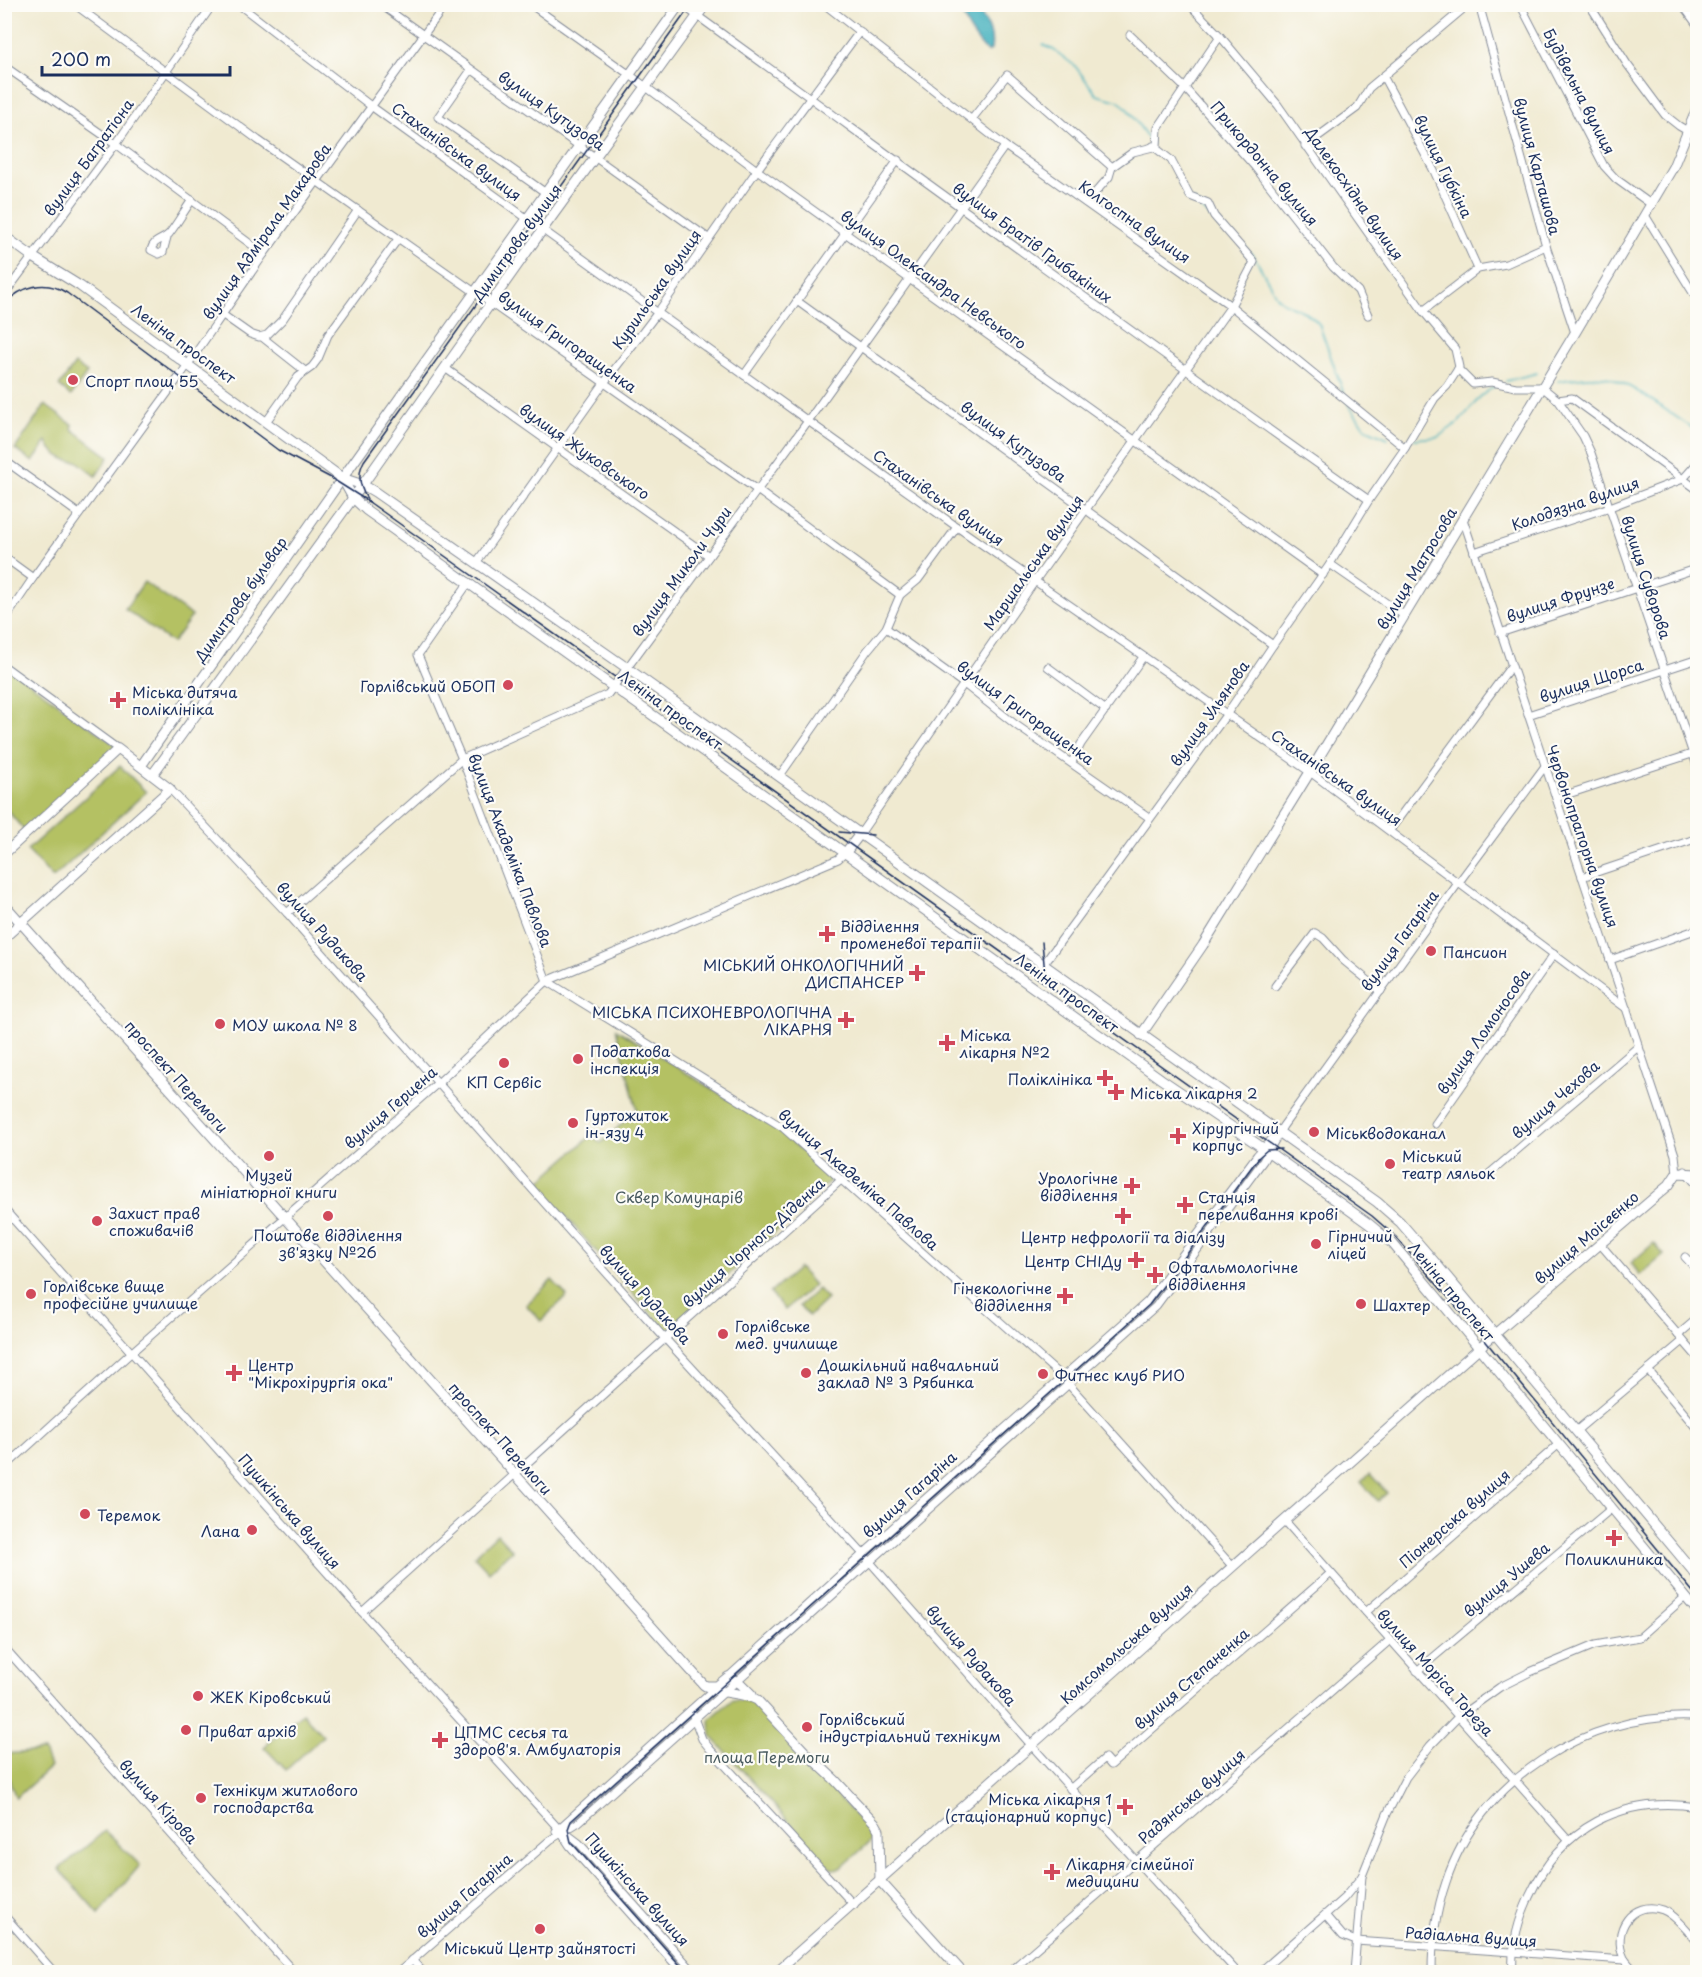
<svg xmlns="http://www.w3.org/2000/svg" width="1702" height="1977" viewBox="0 0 1702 1977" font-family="'Playpen Sans',sans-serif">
<rect width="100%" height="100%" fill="#fdfcf7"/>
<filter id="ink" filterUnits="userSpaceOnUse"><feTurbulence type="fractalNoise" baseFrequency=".0167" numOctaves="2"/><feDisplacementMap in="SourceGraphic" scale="12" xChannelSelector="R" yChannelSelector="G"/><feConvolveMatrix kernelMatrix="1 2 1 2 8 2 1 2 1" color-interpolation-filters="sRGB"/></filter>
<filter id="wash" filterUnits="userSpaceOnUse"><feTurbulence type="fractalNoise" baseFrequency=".008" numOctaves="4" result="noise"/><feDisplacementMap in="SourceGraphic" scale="24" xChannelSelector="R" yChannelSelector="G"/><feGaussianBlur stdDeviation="1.35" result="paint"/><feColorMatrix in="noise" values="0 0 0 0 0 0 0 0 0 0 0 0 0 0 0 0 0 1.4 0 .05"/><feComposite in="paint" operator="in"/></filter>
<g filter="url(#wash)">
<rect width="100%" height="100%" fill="#f0ead1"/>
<g fill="#b4c163" stroke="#687860" stroke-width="1.5">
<polygon points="75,364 87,373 71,396 59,386"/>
<path d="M45,405L73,425L72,429L109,457L96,476L77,461C64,462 51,453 47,441L33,462L15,449Z"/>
<polygon points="144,582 192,616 172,643 125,609"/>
<polygon points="4,664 118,747 25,831 5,808"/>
<polygon points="120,766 146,792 53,878 27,850"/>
<polygon points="616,1029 780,1131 832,1179 667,1332 537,1184 592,1135 601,1143 637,1110"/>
<polygon points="1654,1243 1664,1255 1640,1275 1631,1263"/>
<polygon points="799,1268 814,1285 785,1310 770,1293"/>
<polygon points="552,1280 567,1296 541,1321 526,1305"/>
<polygon points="818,1289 827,1299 809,1316 799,1306"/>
<polygon points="1370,1474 1387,1493 1378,1501 1361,1482"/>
<polygon points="497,1534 512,1550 489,1572 474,1556"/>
<polygon points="732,1700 753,1701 870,1832 871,1841 841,1868 832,1869 711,1736 710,1719"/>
<polygon points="302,1713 323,1736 286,1770 264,1747"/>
<polygon points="44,1751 50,1767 16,1798 5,1769 5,1754"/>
<polygon points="105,1831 140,1865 99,1914 59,1869"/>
</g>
<path fill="#42b0bd" stroke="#2e708e" stroke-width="1.5" d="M960,5H975C985,21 994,30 991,50L987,52C974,38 963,23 960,5Z"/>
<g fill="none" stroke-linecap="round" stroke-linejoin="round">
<g stroke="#42b0bd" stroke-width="1.5">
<polyline points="1043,45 1054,50 1075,66 1097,95 1118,101 1126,107 1152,144"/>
<polyline points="1193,200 1211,218"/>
<path d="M1242,244L1255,258L1277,297C1290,310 1304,306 1319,324L1344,394"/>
<polyline points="1506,381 1537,373"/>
<path d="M1558,381C1573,379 1590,375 1605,377C1626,379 1678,419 1698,432"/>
<polyline points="1348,404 1365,428 1388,438"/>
<polyline points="1414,439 1438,437 1459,422 1481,396 1496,385"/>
</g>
</g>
</g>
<g filter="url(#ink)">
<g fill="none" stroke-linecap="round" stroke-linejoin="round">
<g stroke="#868c98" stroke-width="9">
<g id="street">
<polyline points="74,4 258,140 757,490 900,595"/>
<polyline points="238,4 371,106 808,421 957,527 1310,772 1627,1009"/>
<polyline points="380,4 708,238"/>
<polyline points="530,4 630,75 757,170 1323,575"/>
<path d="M681,4C910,170 1138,338 1369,500"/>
<polyline points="824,4 1005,146 1231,306 1405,448 1369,500 1330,564 1273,645 1226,715 1043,965"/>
<polyline points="1479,4 1546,246 1575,333"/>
<polyline points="1520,4 1604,166 1616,179 1652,205"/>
<polyline points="1589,4 1627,64 1665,115 1679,126 1698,137"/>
<polyline points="1682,4 1698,26"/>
<polyline points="1190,5 1220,36 1278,105 1423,311 1455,349 1459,367 1458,369"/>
<polyline points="1130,35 1184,87 1255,167 1333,267 1358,291 1368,315"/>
<polyline points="4,66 116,144 264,254"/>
<polyline points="471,70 438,117 546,193"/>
<polyline points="1383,76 1434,171 1478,269"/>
<polyline points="972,119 1007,75 1112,167"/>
<polyline points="1305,146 1357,108 1369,88 1469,4"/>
<polyline points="1112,167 1133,152 1157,146 1158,128 1220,36"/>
<polyline points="1086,203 1109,177 1112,167"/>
<polyline points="1645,215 1698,301"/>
<path d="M167,237L163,252L159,254L151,250C154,239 162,241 169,234C177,224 184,211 192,200"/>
<polyline points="4,295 116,144 213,4"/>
<polyline points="797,301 1273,645"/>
<polyline points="1423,311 1478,269 1506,264 1546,246"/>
<polyline points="223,315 250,334 259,337 267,335 283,319 358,210"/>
<polyline points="262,337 305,371"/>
<polyline points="445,368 709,556"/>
<polyline points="1458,369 1473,384 1492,382 1516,387 1542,387 1558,400 1572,398 1698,490"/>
<polyline points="744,375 898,160"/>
<polyline points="1558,400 1583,436 1591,453 1698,769"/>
<polyline points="266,422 298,377 312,367 318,359 328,335 398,239"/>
<polyline points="1405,448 1435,398 1447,386 1458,369"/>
<polyline points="4,460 79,514"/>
<polyline points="1463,519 1675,1155 1677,1173"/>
<polyline points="1474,552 1610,507 1683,479 1698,462"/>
<polyline points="4,557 33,578"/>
<polyline points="476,563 604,383 658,312 757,170 860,31"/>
<polyline points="1330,564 1405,616"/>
<polyline points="469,582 418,655 462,759 547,981 782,1127 1062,1377 1233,1567"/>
<polyline points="4,621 33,578 182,373 264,254 446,4"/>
<polyline points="886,628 964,684 1016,725 1150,818"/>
<polyline points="1500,633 1698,568"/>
<polyline points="4,666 118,749"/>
<polyline points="1048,667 1106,710"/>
<polyline points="1528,715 1698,659"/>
<polyline points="1072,762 1081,744 1143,657"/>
<polyline points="779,777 867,651 886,628 900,595 918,580 957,527"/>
<polyline points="170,789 287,913 659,1332 863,1554 1032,1746 1237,1972"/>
<polyline points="1556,798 1698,752"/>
<polyline points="1390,830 1511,666"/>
<polyline points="860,834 1035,581 1231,306 1254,262 1214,216 1208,203 1190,196 1171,160 1153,146"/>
<polyline points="1582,877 1698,838"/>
<polyline points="287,913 462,759 608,694 808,421 1005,146"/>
<polyline points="1610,960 1698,929"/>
<polyline points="1275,986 1315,933 1323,938 1343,960 1381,991"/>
<polyline points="1435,1124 1554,954"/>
<polyline points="1685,1171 1698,1186"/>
<polyline points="1489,1174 1639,1046"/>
<polyline points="4,1209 362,1612 558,1828 570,1846 682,1972"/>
<polyline points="1601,1245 1698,1358"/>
<polyline points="1685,1257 1698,1271"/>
<polyline points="1678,1335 1698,1318"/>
<polyline points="1648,1370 1698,1430"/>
<polyline points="1576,1431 1683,1341"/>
<polyline points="4,1468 132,1352 439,1082 547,981 838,859 846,852"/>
<polyline points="1285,1521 1568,1840"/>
<polyline points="362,1612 841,1180"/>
<polyline points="1366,1612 1559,1444"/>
<polyline points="4,1647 294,1972"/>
<polyline points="1695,1670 1698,1668"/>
<polyline points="1417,1671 1612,1508"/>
<polyline points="728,1677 863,1554 1148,1301 1257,1155 1273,1138"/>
<polyline points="691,1710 702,1739 710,1749 854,1905"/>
<polyline points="1070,1789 1105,1758 1111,1765 1331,1573"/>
<polyline points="556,1831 715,1688"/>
<polyline points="563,1831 579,1843 694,1972"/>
<polyline points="4,1915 54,1972"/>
<polyline points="1325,1915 1343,1936 1356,1941 1625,1960"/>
<polyline points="412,1960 423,1972"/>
<polyline points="399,1972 550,1840 579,1822 1156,1306 1263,1161 1283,1126 1459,882 1545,766"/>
<polyline points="1009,1972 1390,1640"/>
<polyline points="1260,1972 1344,1898 1362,1876 1387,1814 1406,1777 1430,1746 1458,1717 1500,1687 1530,1672 1595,1645 1640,1637 1685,1597"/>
<polyline points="1354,1972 1362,1876"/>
<path d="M1432,1972C1432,1942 1436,1911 1446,1882C1479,1780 1587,1713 1692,1717"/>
<path d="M1513,1972C1511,1946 1518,1921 1529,1897C1561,1827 1622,1795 1698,1807"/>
<path d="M1636,1972C1632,1968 1627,1963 1624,1958C1611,1931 1632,1899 1663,1910C1677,1916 1688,1932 1698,1942"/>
</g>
</g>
<g stroke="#868c98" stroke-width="11">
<g id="secondary">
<polyline points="4,236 33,257 80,286 342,478 363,485 375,492 627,668 1377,1202 1400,1222 1438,1266 1698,1577"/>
<polyline points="342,478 353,498 366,510 1161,1079 1263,1148 1369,1224 1393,1244 1698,1612"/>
<polyline points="141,766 339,483 680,4"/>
<polyline points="153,774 361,487 543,229 706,4"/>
<polyline points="846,852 860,834"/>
<polyline points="4,854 118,749 170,789 4,938"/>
<path d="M4,904L704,1685C722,1696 739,1690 757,1700L806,1753L835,1780L875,1823L879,1830L880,1881L962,1972"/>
<polyline points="1141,1035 1203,945 1310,772 1575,333 1673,167 1698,106"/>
<polyline points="706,1686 717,1686 728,1677 741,1684 752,1695"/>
<polyline points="776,1972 1489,1339 1669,1185 1677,1173 1698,1174"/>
</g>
</g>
<use href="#street" stroke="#fff" stroke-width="7"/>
<use href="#secondary" stroke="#fff" stroke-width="9"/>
<g stroke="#1b2f5e" stroke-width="1.5">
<path d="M4,304C22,286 45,279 67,293L278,450L331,478L369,502L1372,1216L1396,1237L1478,1332L1698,1598"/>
<path d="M367,499C359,486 357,474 364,461L692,4"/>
<polyline points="839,832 873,835"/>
<polyline points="1042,942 1045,974 1052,985"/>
<polyline points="686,1972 571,1842 568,1829 571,1821 1149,1305 1259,1157 1267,1150 1281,1149"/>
</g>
</g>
</g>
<g fill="#d1495b" stroke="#fdfcf7" stroke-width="2">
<circle cx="73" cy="380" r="6"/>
<circle cx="508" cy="685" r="6"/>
<path d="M115 691h6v6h6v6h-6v6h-6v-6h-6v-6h6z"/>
<path d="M824 925h6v6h6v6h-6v6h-6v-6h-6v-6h6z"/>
<circle cx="1431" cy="951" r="6"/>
<path d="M914 964h6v6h6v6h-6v6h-6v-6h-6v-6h6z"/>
<path d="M843 1011h6v6h6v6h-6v6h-6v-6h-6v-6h6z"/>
<circle cx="220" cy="1024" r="6"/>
<path d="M944 1034h6v6h6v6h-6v6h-6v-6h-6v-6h6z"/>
<circle cx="578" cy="1059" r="6"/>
<circle cx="504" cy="1063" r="6"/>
<path d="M1102 1069h6v6h6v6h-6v6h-6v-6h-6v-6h6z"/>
<path d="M1113 1083h6v6h6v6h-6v6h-6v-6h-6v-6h6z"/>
<circle cx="573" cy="1123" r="6"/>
<circle cx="1314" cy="1132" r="6"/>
<path d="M1175 1127h6v6h6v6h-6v6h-6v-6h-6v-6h6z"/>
<circle cx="269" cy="1156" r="6"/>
<circle cx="1390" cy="1164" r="6"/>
<path d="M1129 1177h6v6h6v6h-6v6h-6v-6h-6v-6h6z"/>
<path d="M1182 1196h6v6h6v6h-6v6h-6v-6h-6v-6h6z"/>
<circle cx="328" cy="1216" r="6"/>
<path d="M1120 1207h6v6h6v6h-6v6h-6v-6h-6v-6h6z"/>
<circle cx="97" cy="1221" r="6"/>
<circle cx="1316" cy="1244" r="6"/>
<path d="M1133 1251h6v6h6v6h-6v6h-6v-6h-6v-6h6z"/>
<path d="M1152 1266h6v6h6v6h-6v6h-6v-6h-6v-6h6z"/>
<circle cx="31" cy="1294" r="6"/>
<path d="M1062 1287h6v6h6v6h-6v6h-6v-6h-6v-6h6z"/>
<circle cx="1361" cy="1304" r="6"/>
<circle cx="723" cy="1334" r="6"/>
<path d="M231 1364h6v6h6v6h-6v6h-6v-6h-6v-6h6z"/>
<circle cx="806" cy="1373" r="6"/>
<circle cx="1043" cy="1374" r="6"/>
<circle cx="85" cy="1514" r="6"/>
<circle cx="252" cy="1530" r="6"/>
<path d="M1611 1529h6v6h6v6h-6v6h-6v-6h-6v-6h6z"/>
<circle cx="198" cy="1696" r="6"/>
<circle cx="807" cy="1727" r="6"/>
<circle cx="186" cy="1730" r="6"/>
<path d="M437 1731h6v6h6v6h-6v6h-6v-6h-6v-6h6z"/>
<circle cx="201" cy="1798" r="6"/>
<path d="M1122 1798h6v6h6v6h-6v6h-6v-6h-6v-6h6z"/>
<path d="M1049 1863h6v6h6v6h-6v6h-6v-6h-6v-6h6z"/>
<circle cx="540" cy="1929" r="6"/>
</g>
<g text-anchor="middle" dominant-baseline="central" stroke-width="4.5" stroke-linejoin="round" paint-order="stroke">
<g font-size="15" fill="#1b2f5e" stroke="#fdfcf7">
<text transform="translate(1580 91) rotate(63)">Будівельна вулиця</text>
<text transform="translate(552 110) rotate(35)">вулиця Кутузова</text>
<text transform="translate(457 151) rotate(36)">Стаханівська вулиця</text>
<text transform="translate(88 157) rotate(-54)">вулиця Багратіона</text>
<text transform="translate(1265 163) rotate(50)">Прикордонна вулиця</text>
<text transform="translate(1444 166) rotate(64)">вулиця Губкіна</text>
<text transform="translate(1538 166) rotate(75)">вулиця Карташова</text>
<text transform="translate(1355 193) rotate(55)">Далекосхідна вулиця</text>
<text transform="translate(1135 221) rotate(35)">Колгоспна вулиця</text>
<text transform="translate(266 231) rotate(-55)">вулиця Адмірала Макарова</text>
<text transform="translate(516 242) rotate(-54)">Димитрова вулиця</text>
<text transform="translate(1033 242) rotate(36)">вулиця Братів Грибакіних</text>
<text transform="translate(934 279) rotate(36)">вулиця Олександра Невського</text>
<text transform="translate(656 289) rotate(-55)">Курильська вулиця</text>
<text transform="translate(568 341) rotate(35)">вулиця Григоращенка</text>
<text transform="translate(184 343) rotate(36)">Леніна проспект</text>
<text transform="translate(1014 441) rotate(36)">вулиця Кутузова</text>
<text transform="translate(585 451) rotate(35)">вулиця Жуковського</text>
<text transform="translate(939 497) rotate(35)">Стаханівська вулиця</text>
<text transform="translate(1575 503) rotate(-19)">Колодязна вулиця</text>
<text transform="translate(1033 562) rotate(-55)">Маршальська вулиця</text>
<text transform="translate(1416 568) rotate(-59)">вулиця Матросова</text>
<text transform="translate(681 571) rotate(-54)">вулиця Миколи Чури</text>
<text transform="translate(1647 577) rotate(72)">вулиця Суворова</text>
<text transform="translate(240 599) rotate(-55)">Димитрова бульвар</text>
<text transform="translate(1560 599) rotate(-18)">вулиця Фрунзе</text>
<text transform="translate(1591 680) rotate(-18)">вулиця Щорса</text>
<text transform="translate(671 709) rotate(36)">Леніна проспект</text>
<text transform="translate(1026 712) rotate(36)">вулиця Григоращенка</text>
<text transform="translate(1209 713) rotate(-55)">вулиця Ульянова</text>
<text transform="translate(1337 777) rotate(35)">Стаханівська вулиця</text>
<text transform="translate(1583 836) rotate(71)">Червонопрапорна вулиця</text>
<text transform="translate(511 850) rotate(69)">вулиця Академіка Павлова</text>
<text transform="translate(323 931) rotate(48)">вулиця Рудакова</text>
<text transform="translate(1399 940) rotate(-54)">вулиця Гагаріна</text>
<text transform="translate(1067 992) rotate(36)">Леніна проспект</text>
<text transform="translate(1483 1031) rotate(-55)">вулиця Ломоносова</text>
<text transform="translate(177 1076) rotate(48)">проспект Перемоги</text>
<text transform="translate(1555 1099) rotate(-41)">вулиця Чехова</text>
<text transform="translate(390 1107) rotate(-41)">вулиця Герцена</text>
<text transform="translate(859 1179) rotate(41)">вулиця Академіка Павлова</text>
<text transform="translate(1586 1237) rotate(-41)">вулиця Моісеєнко</text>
<text transform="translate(753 1242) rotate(-42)">вулиця Чорного-Діденка</text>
<text transform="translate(1452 1291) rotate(50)">Леніна проспект</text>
<text transform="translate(646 1294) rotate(48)">вулиця Рудакова</text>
<text transform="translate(501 1438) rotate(48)">проспект Перемоги</text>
<text transform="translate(909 1494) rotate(-42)">вулиця Гагаріна</text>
<text transform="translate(290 1511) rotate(49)">Пушкінська вулиця</text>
<text transform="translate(1454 1518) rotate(-41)">Піонерська вулиця</text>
<text transform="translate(1506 1579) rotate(-40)">вулиця Ушева</text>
<text transform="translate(1126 1643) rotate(-42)">Комсомольська вулиця</text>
<text transform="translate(972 1655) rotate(49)">вулиця Рудакова</text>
<text transform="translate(1436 1672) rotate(48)">вулиця Моріса Тореза</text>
<text transform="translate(1191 1678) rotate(-41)">вулиця Степаненка</text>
<text transform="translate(1191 1796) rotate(-41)">Радянська вулиця</text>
<text transform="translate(159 1801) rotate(48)">вулиця Кірова</text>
<text transform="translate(638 1889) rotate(48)">Пушкінська вулиця</text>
<text transform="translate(464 1895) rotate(-41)">вулиця Гагаріна</text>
<text transform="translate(1471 1936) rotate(4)">Радіальна вулиця</text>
</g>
<g font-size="15" fill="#1b2f5e" stroke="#fdfcf7" text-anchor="start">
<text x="85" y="380">Спорт площ 55</text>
<text x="496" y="685" text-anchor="end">Горлівський ОБОП</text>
<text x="132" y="691">Міська дитяча<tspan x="132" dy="17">поліклініка</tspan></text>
<text x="840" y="925">Відділення<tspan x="840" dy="17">променевої терапії</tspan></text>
<text x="1443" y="951">Пансион</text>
<text x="904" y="964" text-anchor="end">МІСЬКИЙ ОНКОЛОГІЧНИЙ<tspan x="904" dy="17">ДИСПАНСЕР</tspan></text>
<text x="832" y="1011" text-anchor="end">МІСЬКА ПСИХОНЕВРОЛОГІЧНА<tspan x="832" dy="17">ЛІКАРНЯ</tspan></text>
<text x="232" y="1024">МОУ школа № 8</text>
<text x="960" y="1034">Міська<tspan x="960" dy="17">лікарня №2</tspan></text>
<text x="590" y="1050">Податкова<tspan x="590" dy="17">інспекція</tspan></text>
<text x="1092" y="1078" text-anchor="end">Поліклініка</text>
<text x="504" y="1081" text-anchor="middle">КП Сервіс</text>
<text x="1130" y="1092">Міська лікарня 2</text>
<text x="585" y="1114">Гуртожиток<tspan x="585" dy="17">ін-язу 4</tspan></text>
<text x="1192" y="1127">Хірургічний<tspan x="1192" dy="17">корпус</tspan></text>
<text x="1326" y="1132">Міськводоканал</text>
<text x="1402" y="1155">Міський<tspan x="1402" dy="17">театр ляльок</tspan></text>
<text x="269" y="1174" text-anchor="middle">Музей<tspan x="269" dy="17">мініатюрної книги</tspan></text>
<text x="1118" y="1177" text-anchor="end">Урологічне<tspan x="1118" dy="17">відділення</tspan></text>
<text x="1198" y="1196">Станція<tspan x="1198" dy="17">переливання крові</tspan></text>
<text x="109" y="1212">Захист прав<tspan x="109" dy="17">споживачів</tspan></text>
<text x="328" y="1234" text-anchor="middle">Поштове відділення<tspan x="328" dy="17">зв'язку №26</tspan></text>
<text x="1328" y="1235">Гірничий<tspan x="1328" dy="17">ліцей</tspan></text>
<text x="1123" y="1236" text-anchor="middle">Центр нефрології та діалізу</text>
<text x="1122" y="1260" text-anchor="end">Центр СНІДу</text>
<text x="1168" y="1266">Офтальмологічне<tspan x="1168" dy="17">відділення</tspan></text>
<text x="43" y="1285">Горлівське вище<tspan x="43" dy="17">професійне училище</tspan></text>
<text x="1052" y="1287" text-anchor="end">Гінекологічне<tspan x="1052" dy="17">відділення</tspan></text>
<text x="1373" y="1304">Шахтер</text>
<text x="735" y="1325">Горлівське<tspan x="735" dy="17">мед. училище</tspan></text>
<text x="248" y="1364">Центр<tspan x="248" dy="17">"Мікрохірургія ока"</tspan></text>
<text x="818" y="1364">Дошкільний навчальний<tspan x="818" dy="17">заклад № 3 Рябинка</tspan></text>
<text x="1055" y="1374">Фитнес клуб РИО</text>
<text x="97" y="1514">Теремок</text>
<text x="240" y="1530" text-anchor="end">Лана</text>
<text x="1614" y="1558" text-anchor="middle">Поликлиника</text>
<text x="210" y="1696">ЖЕК Кіровський</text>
<text x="819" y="1718">Горлівський<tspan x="819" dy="17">індустріальний технікум</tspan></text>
<text x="198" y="1730">Приват архів</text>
<text x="454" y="1731">ЦПМС сесья та<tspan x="454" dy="17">здоров'я. Амбулаторія</tspan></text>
<text x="213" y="1789">Технікум житлового<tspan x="213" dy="17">господарства</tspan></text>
<text x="1112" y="1798" text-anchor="end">Міська лікарня 1<tspan x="1112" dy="17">(стаціонарний корпус)</tspan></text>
<text x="1066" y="1863">Лікарня сімейної<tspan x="1066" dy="17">медицини</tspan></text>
<text x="540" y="1947" text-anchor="middle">Міський Центр зайнятості</text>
</g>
<g font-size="15" fill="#495b60" stroke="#fdfcf7">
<text x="679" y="1196">Сквер Комунарів</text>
<text x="767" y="1756">площа Перемоги</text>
</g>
</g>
<rect width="1702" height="1977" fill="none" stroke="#fdfcf7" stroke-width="24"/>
<path d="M42 66v9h188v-9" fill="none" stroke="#1b2f5e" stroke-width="3"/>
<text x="51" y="66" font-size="18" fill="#1b2f5e" stroke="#fdfcf7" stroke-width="4.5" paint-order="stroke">200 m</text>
</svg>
